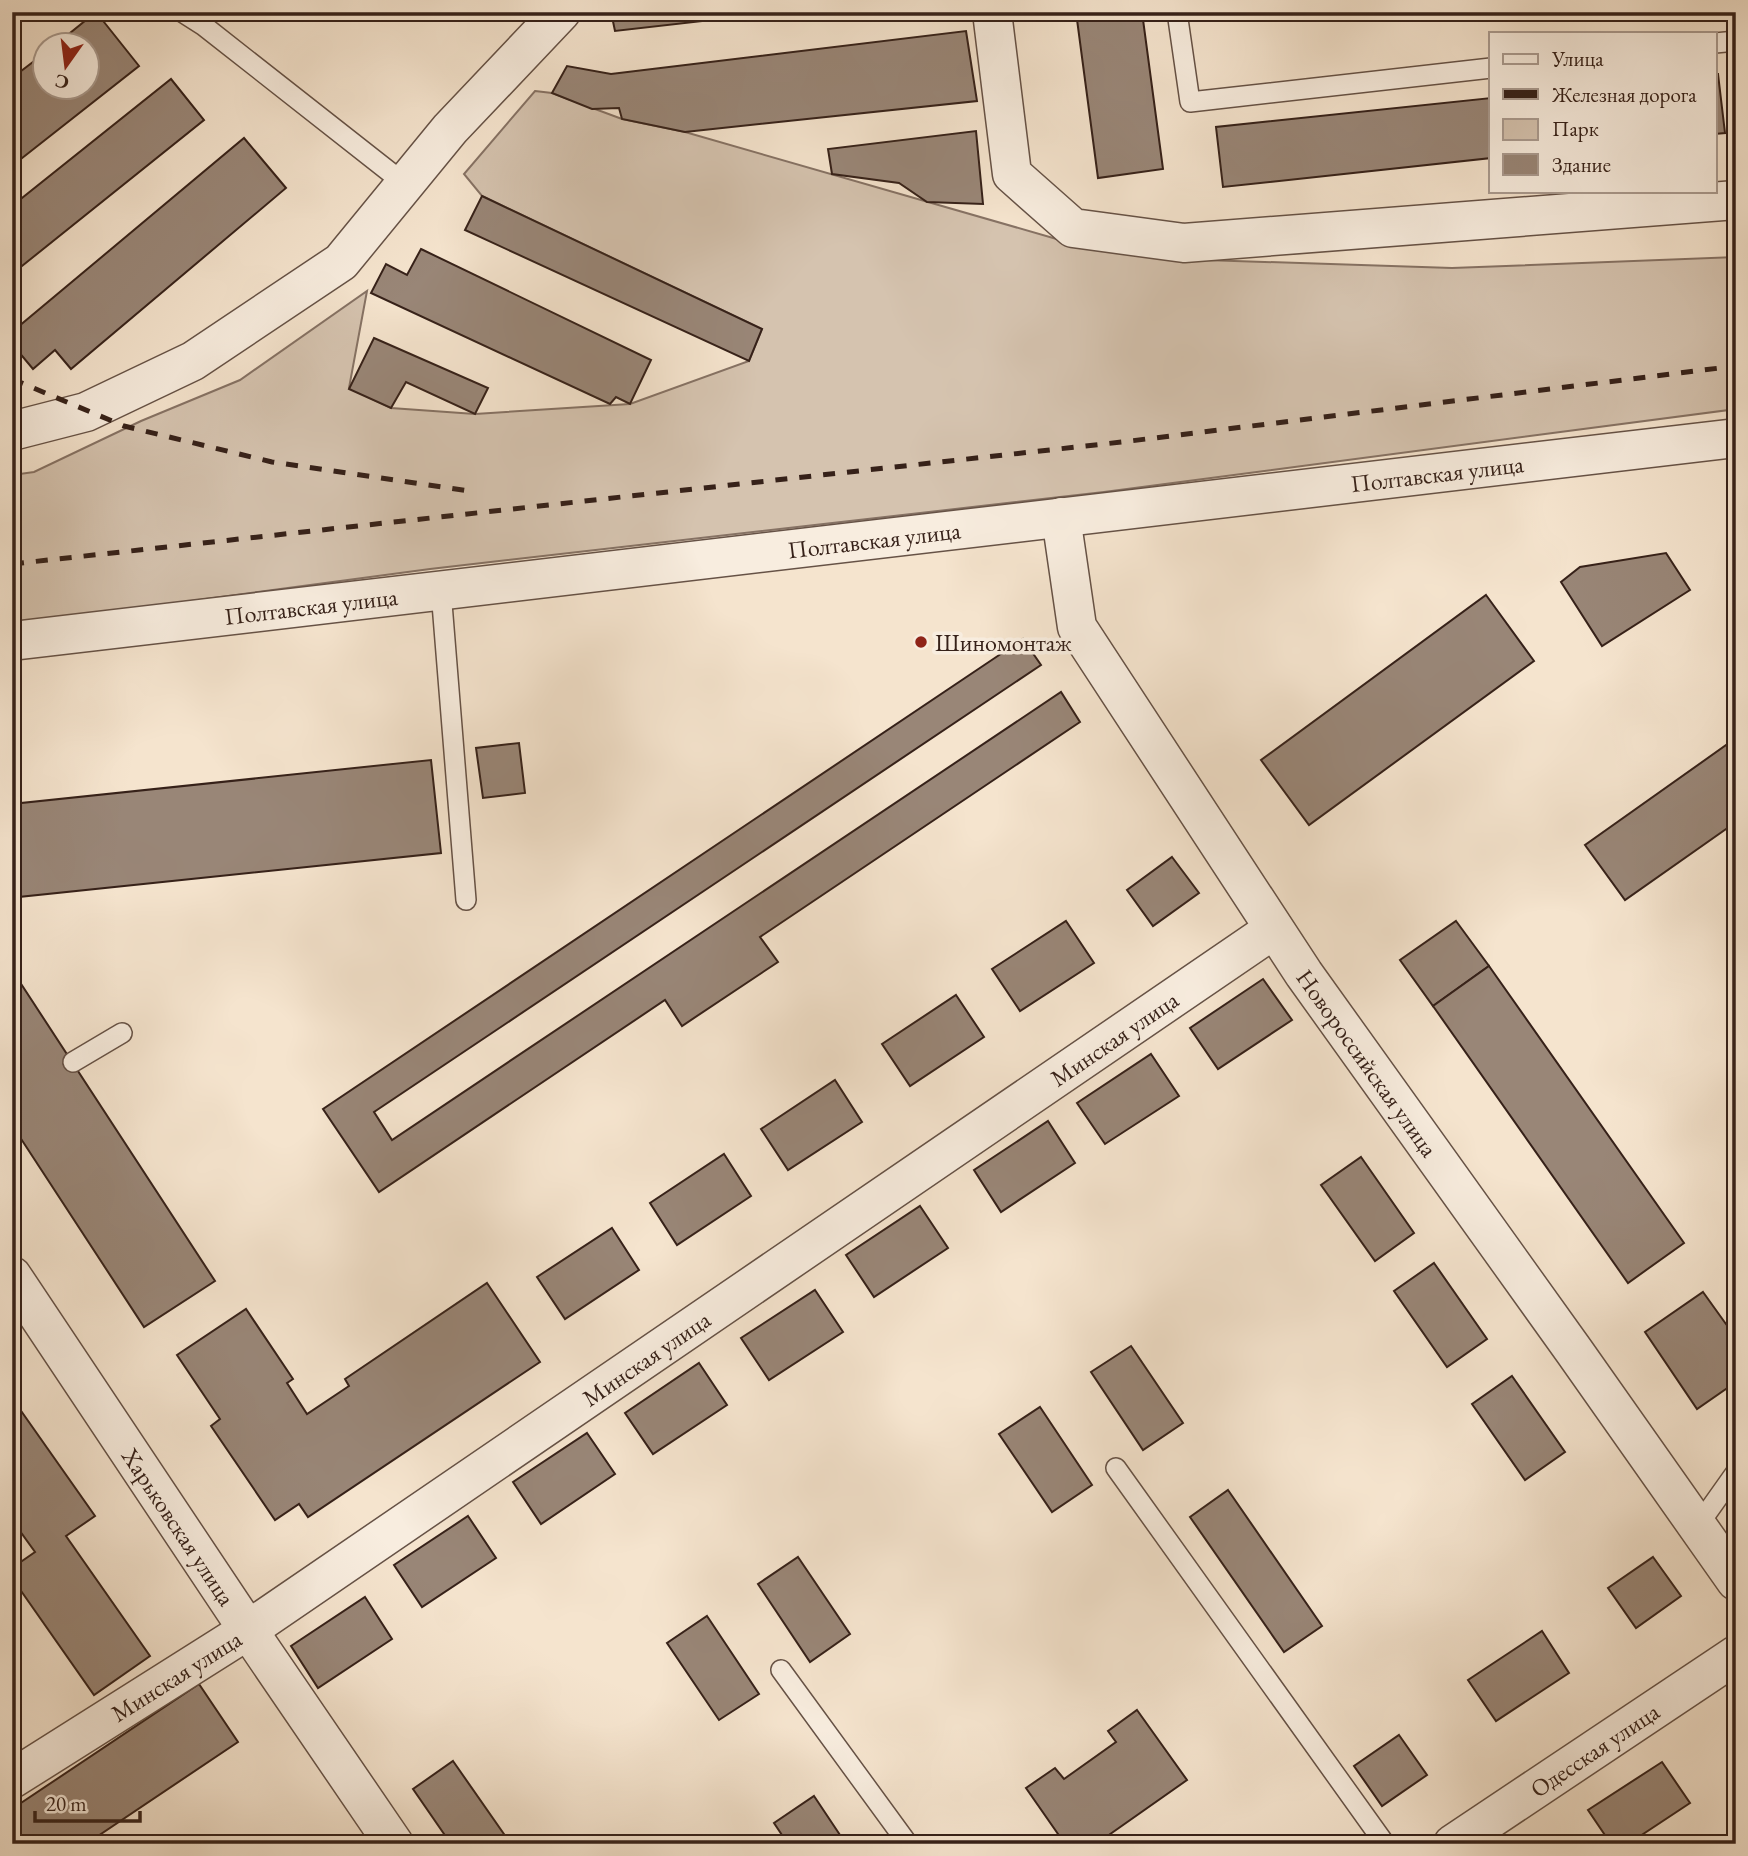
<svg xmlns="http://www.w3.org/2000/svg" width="1748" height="1856" viewBox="0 0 1748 1856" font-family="'EB Garamond',serif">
<rect width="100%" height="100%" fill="#f5e4ce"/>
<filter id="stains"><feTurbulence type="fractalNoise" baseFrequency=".00286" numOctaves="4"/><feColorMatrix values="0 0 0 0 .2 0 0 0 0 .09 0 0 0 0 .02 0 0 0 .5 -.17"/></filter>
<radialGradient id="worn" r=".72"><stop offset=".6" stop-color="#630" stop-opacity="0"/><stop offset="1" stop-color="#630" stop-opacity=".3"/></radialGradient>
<polygon fill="#d5c3af" stroke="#867264" stroke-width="2" points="535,91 552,93 622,119 685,132 1060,240 1174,259 1452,268 1736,257 1736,409 1104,492 430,569 12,625 12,475 34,472 141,421 240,380 367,291 349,388 391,408 475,414 630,404 749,361 762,329 482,196 464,174"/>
<g fill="#998677" stroke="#362119" stroke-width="2">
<polygon points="12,12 28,12 12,26"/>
<polygon points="96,12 139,66 12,166 12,78 46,52 46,88 88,88 88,46 54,46"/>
<polygon points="611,12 782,12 615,31"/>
<polygon points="1076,12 1142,12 1163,169 1098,178"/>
<polygon points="966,31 977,101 685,132 622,119 619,108 592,109 552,93 567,66 611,74"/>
<polygon points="1715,74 1718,74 1725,133 1715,134"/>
<polygon points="171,79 204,120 12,274 12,206"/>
<polygon points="1491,98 1491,158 1223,187 1216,127"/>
<polygon points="976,131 983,204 927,202 899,183 832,174 828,149"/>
<polygon points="244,138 286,188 71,369 55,350 33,369 12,344 12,332"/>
<polygon points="482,196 762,329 749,361 465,230"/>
<polygon points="421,249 651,360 630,404 616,397 610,404 371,293 386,264 407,275"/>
<polygon points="374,338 488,388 475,414 406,382 391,408 349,389"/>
<polygon points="1666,553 1690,590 1602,646 1561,582 1580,567"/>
<polygon points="1486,595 1534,661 1309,825 1261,760"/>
<polygon points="1023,639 1041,665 374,1112 392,1140 1061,692 1080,722 760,937 778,962 682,1026 665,1000 379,1192 323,1109"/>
<polygon points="1736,738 1736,822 1625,900 1585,845"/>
<polygon points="519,743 525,793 483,798 476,748"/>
<polygon points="431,760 441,853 19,897 12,915 12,804"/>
<polygon points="1172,857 1199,893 1153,926 1127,890"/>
<polygon points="1066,921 1094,963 1020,1011 992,969"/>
<polygon points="1456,921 1489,966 1433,1006 1400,960"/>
<polygon points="1489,966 1684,1243 1628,1283 1433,1006"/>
<polygon points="12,970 215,1281 144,1327 12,1125"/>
<polygon points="1263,979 1292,1020 1218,1069 1190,1028"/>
<polygon points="956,995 984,1037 910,1086 882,1044"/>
<polygon points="1151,1054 1179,1096 1105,1144 1077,1103"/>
<polygon points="835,1080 862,1122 788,1170 761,1129"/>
<polygon points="1048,1121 1075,1163 1001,1212 974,1170"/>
<polygon points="724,1154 751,1196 677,1245 650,1203"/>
<polygon points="1361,1157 1414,1233 1375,1261 1321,1185"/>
<polygon points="920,1206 948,1248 874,1297 846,1255"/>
<polygon points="612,1228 639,1270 565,1319 537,1277"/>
<polygon points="1434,1263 1487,1339 1447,1367 1394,1291"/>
<polygon points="487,1283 540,1362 308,1517 299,1504 275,1520 211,1426 220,1419 177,1355 246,1309 293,1379 287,1383 307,1414 349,1386 345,1379"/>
<polygon points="815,1290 843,1332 769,1380 741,1338"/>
<polygon points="1703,1292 1736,1338 1736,1382 1697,1409 1645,1332"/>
<polygon points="1131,1346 1183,1423 1143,1450 1091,1372"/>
<polygon points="699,1363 727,1405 653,1454 625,1413"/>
<polygon points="1512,1376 1565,1452 1525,1480 1472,1404"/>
<polygon points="12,1398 95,1516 66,1536 150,1656 94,1695 12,1578 12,1568 35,1552 12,1520"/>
<polygon points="1040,1407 1092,1485 1052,1512 999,1434"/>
<polygon points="587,1433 615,1474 541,1524 513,1482"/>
<polygon points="1228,1490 1322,1626 1284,1652 1190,1517"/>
<polygon points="468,1516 496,1558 422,1607 394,1565"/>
<polygon points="798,1557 850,1634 810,1662 758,1584"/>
<polygon points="1653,1557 1681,1596 1636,1628 1608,1588"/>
<polygon points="365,1597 392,1639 318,1688 291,1646"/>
<polygon points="707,1616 759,1694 719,1720 667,1643"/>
<polygon points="1542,1631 1569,1673 1496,1721 1468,1680"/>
<polygon points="199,1684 238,1742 86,1844 12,1844 12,1809"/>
<polygon points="1137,1710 1187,1780 1096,1844 1065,1844 1026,1788 1055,1768 1064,1779 1116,1742 1108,1731"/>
<polygon points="1399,1735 1427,1775 1382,1806 1354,1766"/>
<polygon points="453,1761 506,1837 496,1844 451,1844 413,1789"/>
<polygon points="1662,1762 1690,1803 1628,1844 1611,1844 1588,1810"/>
<polygon points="814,1796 846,1844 788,1844 774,1823"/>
</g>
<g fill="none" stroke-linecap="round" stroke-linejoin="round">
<g stroke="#665246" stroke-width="22">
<g id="service">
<polyline points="182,12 204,26 405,184"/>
<polyline points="1177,12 1190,102 1491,68"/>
<polyline points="1715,43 1736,41"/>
<polyline points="441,591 466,900"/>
<polyline points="73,1062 122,1033"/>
<polyline points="1116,1468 1385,1844"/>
<polyline points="1697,1527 1736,1472"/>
<polyline points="781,1670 908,1844"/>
</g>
</g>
<g stroke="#665246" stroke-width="41">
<g id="minor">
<polyline points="992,12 1012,174 1073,228 1184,243 1736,200"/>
<polyline points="12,431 86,412 193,361 341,262 450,129 561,12"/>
<path id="s1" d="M1061,517L1077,627L1304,974L1574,1351L1736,1581"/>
<path id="s2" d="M12,1276L248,1630L394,1844"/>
<path id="s3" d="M12,1779L248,1630L1274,929"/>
<path id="s4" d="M1453,1844L1736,1655"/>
</g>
</g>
<g stroke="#665246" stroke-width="41">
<g id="tertiary">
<path id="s5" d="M12,641L1736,438"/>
</g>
</g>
<use href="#service" stroke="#f8eddf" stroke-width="19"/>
<use href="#minor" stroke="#f8eddf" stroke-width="38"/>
<use href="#tertiary" stroke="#f8eddf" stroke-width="38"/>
<g stroke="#362119" stroke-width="5" stroke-dasharray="12 12" stroke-linecap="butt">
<polyline points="12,379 124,426 272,462 476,492"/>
<polyline points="12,564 1122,442 1736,366"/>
</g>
</g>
<circle fill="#8f2418" stroke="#f8eddf" stroke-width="2.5" cx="921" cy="642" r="7"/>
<g text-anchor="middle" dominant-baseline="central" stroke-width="7" stroke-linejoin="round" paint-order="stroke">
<g font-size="24" fill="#362119" stroke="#f8eddf">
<text stroke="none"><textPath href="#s5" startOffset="1435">Полтавская улица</textPath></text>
<text stroke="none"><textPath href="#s5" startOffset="868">Полтавская улица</textPath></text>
<text stroke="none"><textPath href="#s5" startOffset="301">Полтавская улица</textPath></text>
<text stroke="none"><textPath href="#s3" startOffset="1328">Минская улица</textPath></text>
<text stroke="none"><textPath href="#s1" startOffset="635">Новороссийская улица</textPath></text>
<text stroke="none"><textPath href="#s3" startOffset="761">Минская улица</textPath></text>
<text stroke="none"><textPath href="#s2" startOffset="301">Харьковская улица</textPath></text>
<text stroke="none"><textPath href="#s3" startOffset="194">Минская улица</textPath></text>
<text stroke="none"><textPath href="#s4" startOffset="170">Одесская улица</textPath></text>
</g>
<g font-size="24" fill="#362119" stroke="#f8eddf" text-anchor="start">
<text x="935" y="642">Шиномонтаж</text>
</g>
</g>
<rect width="1748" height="1856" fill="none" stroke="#f5e4ce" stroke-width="42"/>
<rect x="14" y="14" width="1720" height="1828" fill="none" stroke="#362119" stroke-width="3.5"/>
<rect x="21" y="21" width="1706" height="1814" fill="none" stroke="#362119" stroke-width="2"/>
<rect x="1489" y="32" width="228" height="161" fill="#f8eddf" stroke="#aa9b90" stroke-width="2"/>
<rect x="1503" y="54" width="35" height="10" fill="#f8eddf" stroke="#aa9b90" stroke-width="2"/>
<text x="1552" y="66" font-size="21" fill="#362119">Улица</text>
<rect x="1503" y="89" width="35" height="10" fill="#362119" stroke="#aa9b90" stroke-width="2"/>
<text x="1552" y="102" font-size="21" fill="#362119">Железная дорога</text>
<rect x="1503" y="119" width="35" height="21" fill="#d5c3af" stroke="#aa9b90" stroke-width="2"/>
<text x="1552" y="136" font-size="21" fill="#362119">Парк</text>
<rect x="1503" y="154" width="35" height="21" fill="#998677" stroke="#aa9b90" stroke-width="2"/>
<text x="1552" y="172" font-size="21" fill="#362119">Здание</text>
<g transform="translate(66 66) rotate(194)"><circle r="33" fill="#f8eddf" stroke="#aa9b90" stroke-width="2"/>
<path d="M0-5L12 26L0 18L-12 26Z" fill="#8f2418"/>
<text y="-10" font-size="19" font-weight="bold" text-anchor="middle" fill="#362119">С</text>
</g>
<path d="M35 1811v10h105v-10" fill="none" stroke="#362119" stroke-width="3.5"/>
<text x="46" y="1811" font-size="21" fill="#362119" stroke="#f8eddf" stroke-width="5" paint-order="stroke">20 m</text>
<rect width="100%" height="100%" filter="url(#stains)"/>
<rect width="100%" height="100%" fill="url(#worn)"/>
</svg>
